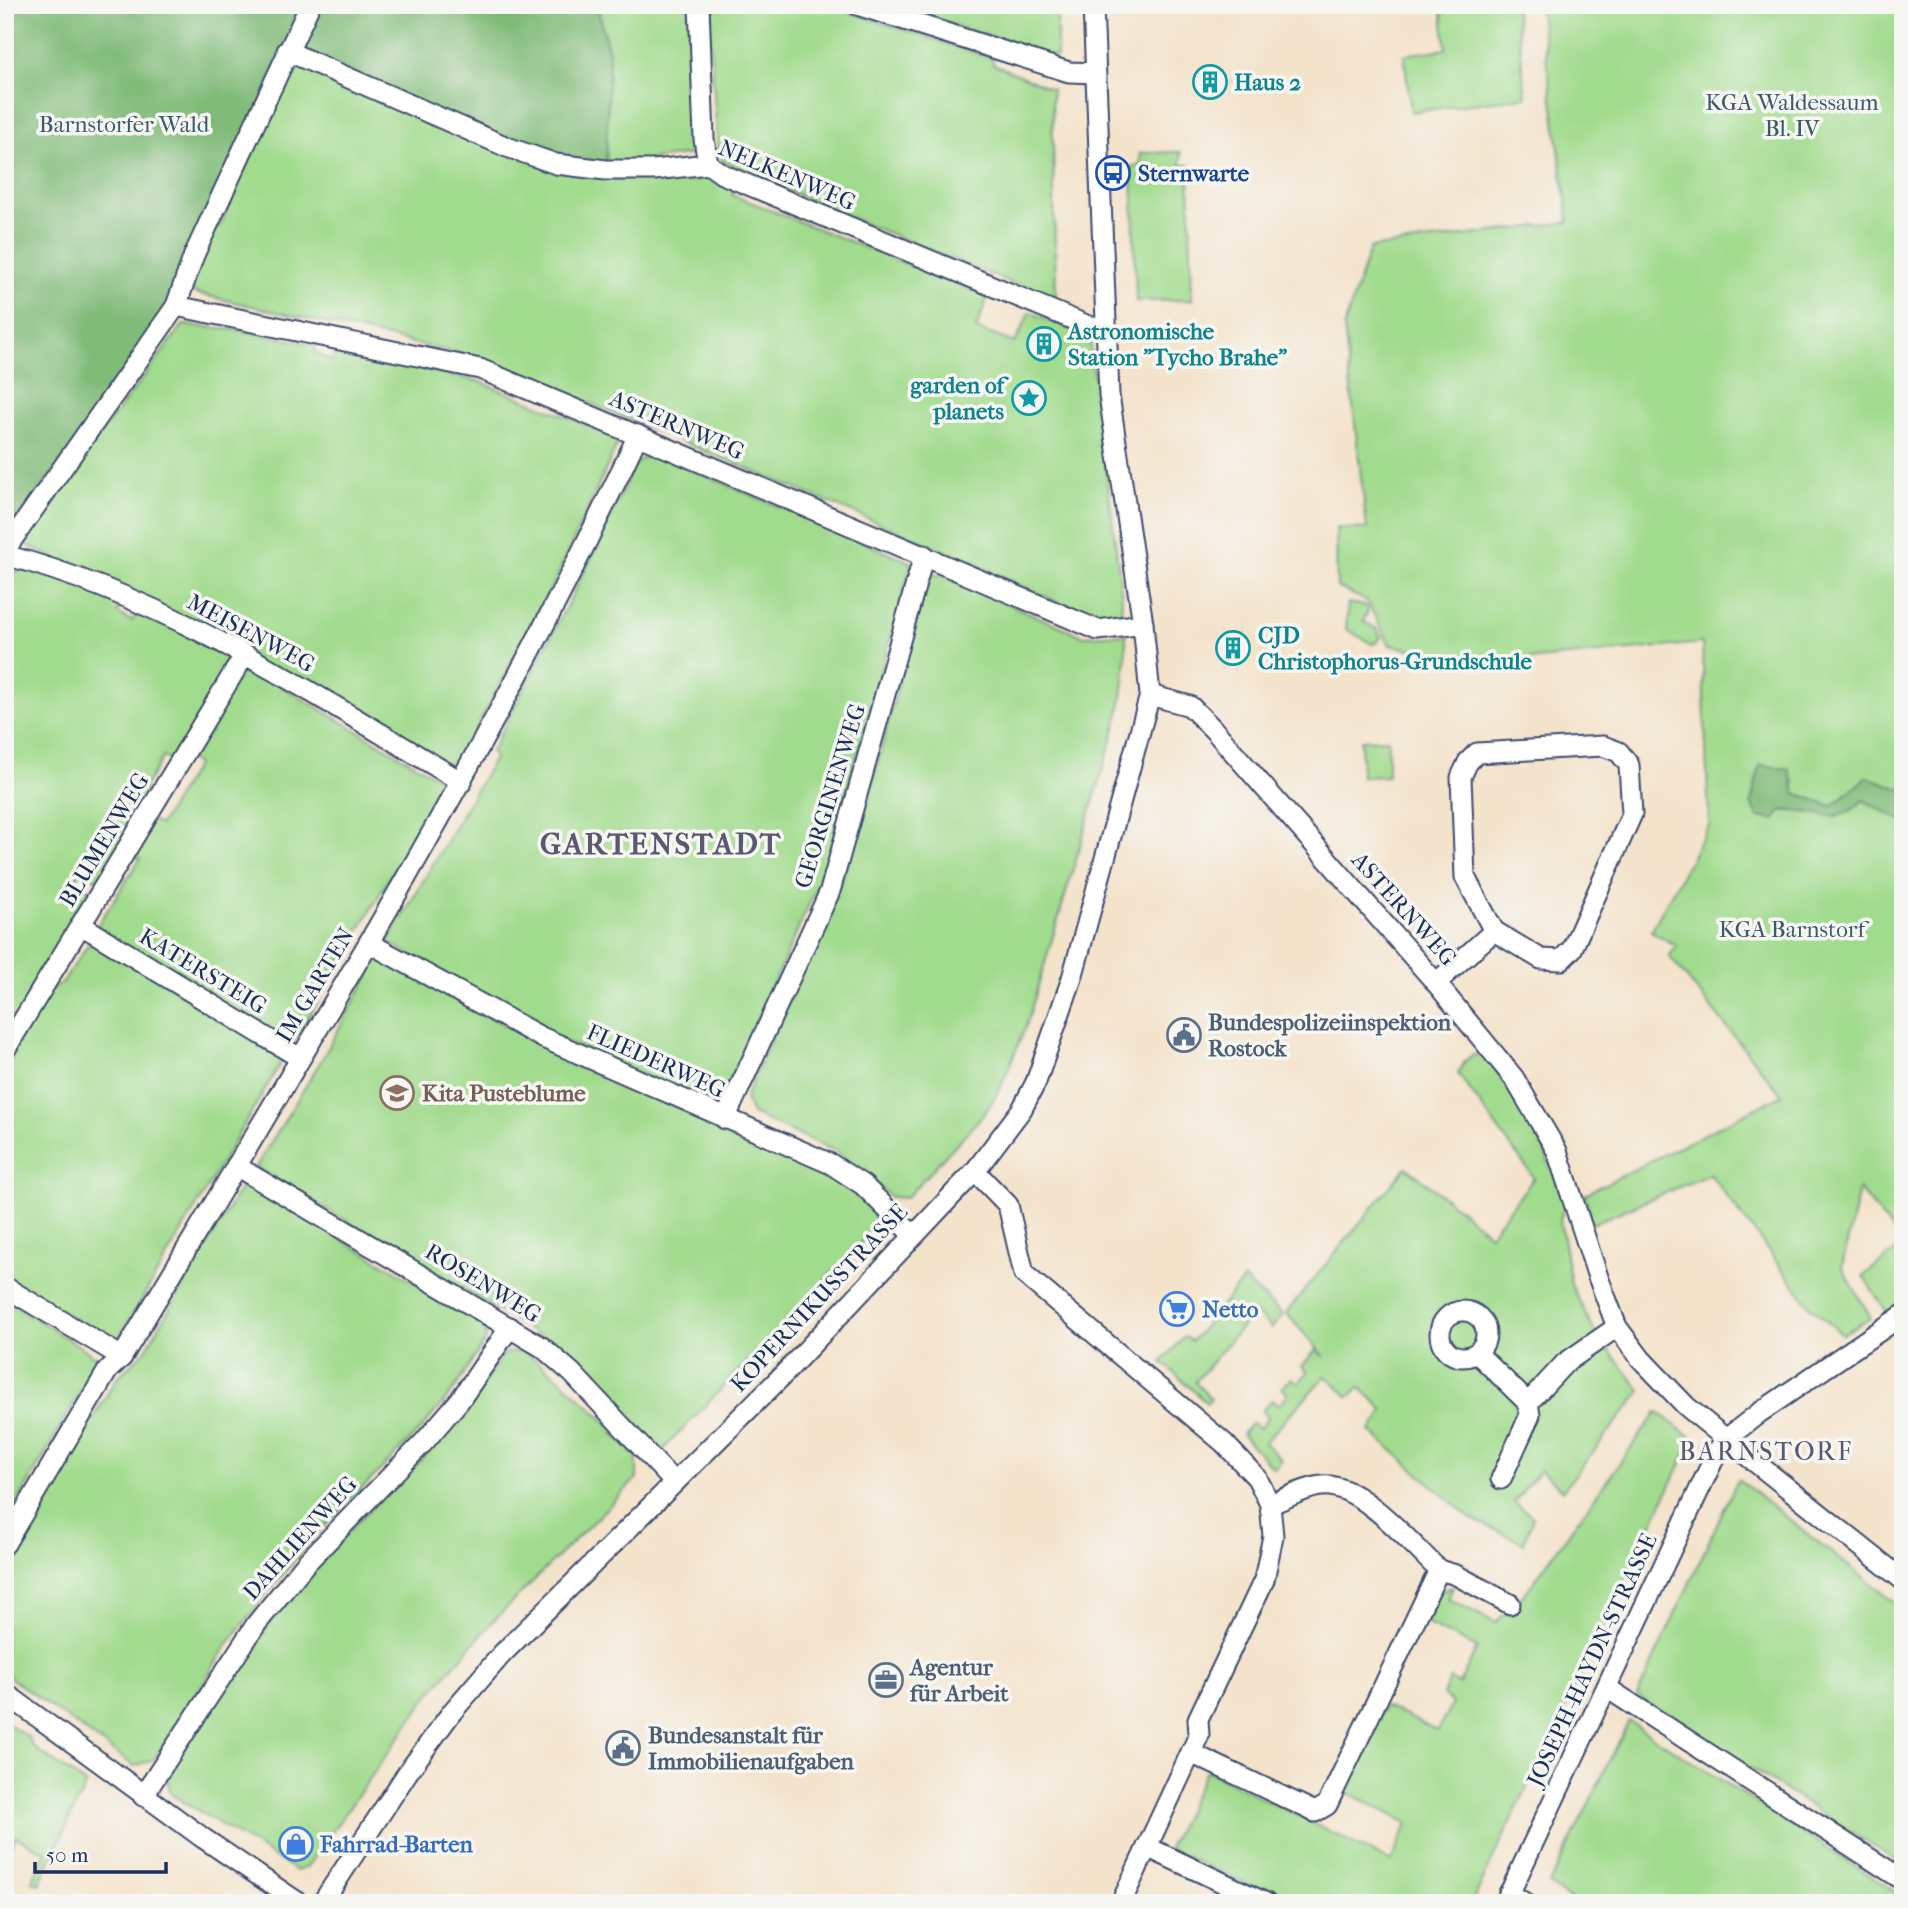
<svg xmlns="http://www.w3.org/2000/svg" width="1908" height="1908" viewBox="0 0 1908 1908" font-family="'IM FELL French Canon',serif">
<rect width="100%" height="100%" fill="#f6f6f2"/>
<filter id="ink" filterUnits="userSpaceOnUse"><feTurbulence type="fractalNoise" baseFrequency=".0143" numOctaves="2"/><feDisplacementMap in="SourceGraphic" scale="14" xChannelSelector="R" yChannelSelector="G"/><feConvolveMatrix kernelMatrix="1 2 1 2 8 2 1 2 1" color-interpolation-filters="sRGB"/></filter>
<filter id="wash" filterUnits="userSpaceOnUse"><feTurbulence type="fractalNoise" baseFrequency=".00686" numOctaves="4" result="noise"/><feDisplacementMap in="SourceGraphic" scale="28" xChannelSelector="R" yChannelSelector="G"/><feGaussianBlur stdDeviation="1.57" result="paint"/><feColorMatrix in="noise" values="0 0 0 0 0 0 0 0 0 0 0 0 0 0 0 0 0 1.4 0 .05"/><feComposite in="paint" operator="in"/></filter>
<g filter="url(#wash)">
<rect width="100%" height="100%" fill="#f4e3cb"/>
<g fill="#a1db8d" stroke="#5e8576" stroke-width="2">
<polygon points="597,5 690,5 693,154 606,165 609,53"/>
<polygon points="708,5 827,5 993,58 993,64 1052,89 1056,301 839,213 724,162 718,153"/>
<polygon points="888,5 1057,5 1057,57"/>
<polygon points="1441,5 1515,5 1526,97 1411,112 1404,55 1446,49"/>
<path d="M1539,5H1903V790L1867,777L1832,806L1794,793V780L1781,811C1817,807 1834,831 1863,800L1903,821V1243L1859,1189L1842,1267L1871,1318L1842,1334L1811,1307L1710,1174L1591,1224L1585,1194L1782,1095L1669,956L1677,946L1651,931L1709,825L1702,643L1485,664L1390,645L1367,601L1337,587L1336,528L1367,529L1344,327L1370,248L1569,222Z"/>
<polygon points="290,58 584,175 663,181 698,180 701,176 715,178 735,187 732,195 988,296 976,329 1015,343 1030,312 1077,332 1090,342 1122,597 1121,615 1115,622 1101,622 939,548 483,359 195,293 190,285 214,225 220,226"/>
<polygon points="1181,152 1181,165 1189,165 1192,300 1136,301 1132,166 1140,166 1140,153"/>
<polygon points="183,325 239,330 317,345 314,351 331,361 337,350 478,381 620,438 553,585 455,768 24,543 47,504"/>
<polygon points="652,453 910,562 911,567 824,871 722,1098 705,1103 556,1038 388,942 495,757 491,752 592,557 635,463"/>
<polygon points="30,565 119,600 118,613 132,621 140,611 235,659 172,762 163,757 143,789 154,797 102,882 81,871 75,880 93,893 5,1039 5,576"/>
<path d="M927,574L943,576L1083,636L1126,634C1126,669 1124,699 1114,732L1027,1023L1000,1089L985,1113L906,1198L891,1197L838,1152L752,1114L745,1098L840,883L862,823Z"/>
<polygon points="1348,603 1366,606 1368,611 1363,621 1377,629 1381,637 1376,643 1372,644 1346,629"/>
<polygon points="245,665 445,782 290,1049 94,931 140,859 131,853 150,820 160,825 197,764 187,758"/>
<polygon points="1388,739 1388,776 1362,777 1361,740"/>
<polygon points="93,937 284,1057 116,1343 5,1279 5,1060 48,988 62,984"/>
<polygon points="378,958 604,1077 805,1160 836,1178 875,1210 874,1229 659,1454 645,1434 557,1346 256,1167 321,1061"/>
<polygon points="1472,1055 1488,1056 1541,1142 1565,1203 1560,1220 1571,1284 1594,1331 1641,1391 1563,1490 1540,1470 1514,1502 1533,1517 1524,1543 1471,1519 1370,1431 1384,1410 1359,1387 1349,1397 1325,1376 1264,1443 1282,1460 1274,1469 1242,1434 1252,1423 1259,1429 1268,1417 1262,1411 1272,1400 1279,1405 1288,1394 1282,1388 1292,1378 1298,1383 1308,1372 1302,1366 1316,1350 1325,1357 1286,1313 1406,1167 1490,1234 1534,1178 1458,1074 1465,1061"/>
<polygon points="244,1182 484,1323 486,1339 453,1391 421,1429 314,1537 270,1589 227,1645 154,1760 134,1766 5,1674 5,1566 117,1378 145,1351"/>
<polygon points="1903,1245 1903,1305 1889,1315 1863,1276"/>
<polygon points="1244,1279 1283,1315 1272,1328 1254,1312 1195,1382 1211,1399 1207,1403 1162,1362 1184,1337 1192,1341"/>
<polygon points="5,1299 96,1357 96,1365 5,1524"/>
<polygon points="522,1350 553,1373 614,1429 612,1432 637,1456 637,1478 491,1623 431,1692 307,1867 297,1871 171,1794 166,1775 282,1605 354,1525 438,1443 462,1415 503,1354"/>
<path d="M1657,1412L1693,1438L1472,1903H1288L1168,1849L1206,1770L1391,1862L1408,1823L1344,1791L1384,1706L1438,1731L1452,1703L1443,1695L1450,1679L1459,1684L1477,1648L1423,1622C1430,1609 1435,1589 1453,1587L1448,1599L1496,1623L1526,1592Z"/>
<polygon points="1738,1479 1903,1609 1903,1865 1637,1696"/>
<polygon points="1629,1721 1903,1897 1903,1903 1576,1903 1549,1885"/>
<polygon points="5,1722 28,1737 33,1747 86,1784 39,1884 32,1881 46,1852 16,1837 5,1858"/>
</g>
<g fill="#80bb78" stroke="#4e756b" stroke-width="2">
<polygon points="5,5 597,5 609,53 606,170 556,164 287,52 176,306 5,537"/>
<path d="M1760,765L1789,769L1795,793L1832,806L1867,777L1903,790V821L1863,800C1833,831 1817,806 1781,811L1775,820L1758,817L1751,803Z"/>
</g>
</g>
<g filter="url(#ink)">
<g fill="none" stroke-linecap="round" stroke-linejoin="round">
<g stroke="#3c4a6e" stroke-width="23">
<g id="minor">
<polyline points="699,5 704,139 708,164"/>
<polyline points="857,5 1069,72 1095,73"/>
<polyline points="287,51 507,147 556,164 606,170 654,170 708,164 722,174 1091,327 1105,327"/>
<polyline points="176,306 480,369 1098,630 1143,624"/>
<polyline points="5,550 176,306 194,255 310,5"/>
<path d="M5,555C171,599 316,696 462,782"/>
<polyline points="1150,695 1190,706 1213,729 1436,983 1514,1078 1557,1151 1598,1277 1617,1327 1641,1359 1686,1406 1726,1439 1903,1580"/>
<polygon points="1603,746 1619,752 1629,765 1632,814 1572,949 1561,960 1541,959 1494,931 1465,877 1461,777 1468,762 1477,753"/>
<polyline points="81,925 300,1058"/>
<polyline points="369,943 541,1037 831,1164 863,1185 913,1235"/>
<polyline points="1436,983 1494,931"/>
<polyline points="5,1050 245,654"/>
<polyline points="725,1119 830,891 924,555"/>
<polyline points="236,1166 542,1347 572,1373 673,1481"/>
<polyline points="975,1171 1008,1205 1024,1274 1224,1443 1257,1478 1270,1504 1273,1536 1264,1580 1198,1719 1199,1735 1121,1903"/>
<polyline points="5,1287 122,1357"/>
<circle cx="1463" cy="1334" r="23"/>
<polyline points="1478,1354 1528,1403"/>
<polyline points="1501,1479 1530,1415 1528,1403 1565,1363 1617,1327"/>
<path d="M5,1544L108,1370L122,1357C303,1054 489,755 638,435"/>
<polyline points="1439,1570 1456,1575 1510,1604"/>
<polyline points="1607,1688 1903,1880"/>
<polyline points="5,1693 203,1838 299,1903"/>
<path d="M1191,1753L1315,1812L1327,1805L1439,1570C1413,1546 1360,1482 1322,1486C1306,1487 1286,1499 1270,1504"/>
<polyline points="143,1796 257,1623 306,1563 424,1442 460,1400 510,1327"/>
<polyline points="1147,1847 1266,1903"/>
<polyline points="1509,1893 1525,1903"/>
<polyline points="322,1903 408,1772 452,1712 502,1654 782,1376 975,1171 1022,1109 1036,1082 1072,978 1150,695 1143,624 1109,395 1093,5"/>
<polyline points="1505,1903 1717,1452 1726,1439 1759,1413 1903,1315"/>
</g>
</g>
<use href="#minor" stroke="#fff" stroke-width="19"/>
</g>
</g>
<defs>
<g id="building-ring" transform="scale(1.75)"><circle r="9.5" fill="#f6f6f2" stroke="#0f9aa8" stroke-width="1.5"/><path d="M-4-6H4V6H1V3H-1V6H-4ZM-2.5-4.3h1.7v1.8h-1.7ZM.8-4.3h1.7v1.8H.8ZM-2.5-1h1.7V.8h-1.7ZM.8-1h1.7V.8H.8Z" fill="#0f9aa8"/></g>
<g id="bus-ring" transform="scale(1.75)"><circle r="9.5" fill="#f6f6f2" stroke="#1a4fb4" stroke-width="1.5"/><path d="M-5-6H5V4H4V6H2V4H-2V6H-4V4H-5ZM-3.5-4V0h7V-4ZM-3.5 1.2v1.5H-2V1.2ZM2 1.2v1.5H3.5V1.2Z" fill="#1a4fb4"/></g>
<g id="sight-ring" transform="scale(1.75)"><circle r="9.5" fill="#f6f6f2" stroke="#0f9aa8" stroke-width="1.5"/><path d="M0-6L1.8-2.2L6-1.7L2.9 1.2L3.7 5.4L0 3.3L-3.7 5.4L-2.9 1.2L-6-1.7L-1.8-2.2Z" fill="#0f9aa8"/></g>
<g id="civic-ring" transform="scale(1.75)"><circle r="9.5" fill="#f6f6f2" stroke="#5c6f8a" stroke-width="1.5"/><path d="M-.6-6.5H3V-4.5H.6V-3L4-1V1h2V6H-6V1h2V-1L-.6-3ZM-1.2 2.5V6h2.4V2.5Z" fill="#5c6f8a"/></g>
<g id="school-ring" transform="scale(1.75)"><circle r="9.5" fill="#f6f6f2" stroke="#8d6e63" stroke-width="1.5"/><path d="M0-5L7-2L0 1L-7-2ZM-4 1L0 2.5L4 1V4Q0 6-4 4Z" fill="#8d6e63"/></g>
<g id="supermarket-ring" transform="scale(1.75)"><circle r="9.5" fill="#f6f6f2" stroke="#3f7fe0" stroke-width="1.5"/><path d="M-6-5.5h2.5l.6 2H6L4.5 2H-2.5L-4.4-4H-6ZM-1.5 3.2a1.3 1.3 0 1 0 .1 0ZM3 3.2a1.3 1.3 0 1 0 .1 0Z" fill="#3f7fe0"/></g>
<g id="office-ring" transform="scale(1.75)"><circle r="9.5" fill="#f6f6f2" stroke="#5c6f8a" stroke-width="1.5"/><path d="M-6-3h4V-5.5h4V-3h4V5H-6ZM-1-4.5V-3h2v-1.5ZM-6 0V1H6V0Z" fill="#5c6f8a"/></g>
<g id="shop-ring" transform="scale(1.75)"><circle r="9.5" fill="#f6f6f2" stroke="#3f7fe0" stroke-width="1.5"/><path d="M-5-2.5h2.3a2.7 3.5 0 0 1 5.4 0H5L5.5 6h-11ZM-1.5-2.5h3a1.5 2.3 0 0 0-3 0Z" fill="#3f7fe0"/></g>
</defs>
<g fill-rule="evenodd">
<use href="#building-ring" x="1210" y="82"/>
<use href="#bus-ring" x="1113" y="173"/>
<use href="#building-ring" x="1044" y="344"/>
<use href="#sight-ring" x="1029" y="398"/>
<use href="#building-ring" x="1233" y="648"/>
<use href="#civic-ring" x="1184" y="1035"/>
<use href="#school-ring" x="397" y="1093"/>
<use href="#supermarket-ring" x="1177" y="1309"/>
<use href="#office-ring" x="886" y="1680"/>
<use href="#civic-ring" x="623" y="1748"/>
<use href="#shop-ring" x="296" y="1844"/>
</g>
<g text-anchor="middle" dominant-baseline="central" stroke-width="7" stroke-linejoin="round" paint-order="stroke">
<g font-size="23" font-weight="bold" fill="#0d838f" stroke="#f6f6f2" text-anchor="start">
<text x="1234" y="82">Haus 2</text>
<text x="1068" y="331">Astronomische<tspan x="1068" dy="26">Station "Tycho Brahe"</tspan></text>
<text x="1004" y="385" text-anchor="end">garden of<tspan x="1004" dy="26">planets</tspan></text>
<text x="1258" y="635">CJD<tspan x="1258" dy="26">Christophorus-Grundschule</tspan></text>
</g>
<g font-size="23" fill="#3c5a6a" stroke="#f6f6f2">
<text x="1792" y="102">KGA Waldessaum<tspan x="1792" dy="26">Bl. IV</tspan></text>
<text x="124" y="124">Barnstorfer Wald</text>
<text x="1792" y="929">KGA Barnstorf</text>
</g>
<g font-size="23" font-weight="bold" fill="#164399" stroke="#f6f6f2" text-anchor="start">
<text x="1138" y="173">Sternwarte</text>
</g>
<g font-size="23" fill="#1b2f5e" stroke="#f6f6f2">
<text transform="translate(787 175) rotate(23)">NELKENWEG</text>
<text transform="translate(677 425) rotate(23)">ASTERNWEG</text>
<text transform="translate(251 633) rotate(28)">MEISENWEG</text>
<text transform="translate(830 796) rotate(-73)">GEORGINENWEG</text>
<text transform="translate(104 840) rotate(-59)">BLUMENWEG</text>
<text transform="translate(1404 909) rotate(48)">ASTERNWEG</text>
<text transform="translate(203 971) rotate(31)">KATERSTEIG</text>
<text transform="translate(315 985) rotate(-59)">IM GARTEN</text>
<text transform="translate(656 1061) rotate(24)">FLIEDERWEG</text>
<text transform="translate(483 1283) rotate(31)">ROSENWEG</text>
<text transform="translate(819 1298) rotate(-47)">KOPERNIKUSSTRASSE</text>
<text transform="translate(300 1538) rotate(-48)">DAHLIENWEG</text>
<text transform="translate(1592 1660) rotate(-65)">JOSEPH-HAYDN-STRASSE</text>
</g>
<g font-size="23" font-weight="bold" fill="#4e5e75" stroke="#f6f6f2" text-anchor="start">
<text x="1208" y="1022">Bundespolizeiinspektion<tspan x="1208" dy="26">Rostock</tspan></text>
<text x="910" y="1667">Agentur<tspan x="910" dy="26">für Arbeit</tspan></text>
<text x="648" y="1735">Bundesanstalt für<tspan x="648" dy="26">Immobilienaufgaben</tspan></text>
</g>
<g font-size="23" font-weight="bold" fill="#785e54" stroke="#f6f6f2" text-anchor="start">
<text x="422" y="1093">Kita Pusteblume</text>
</g>
<g font-size="23" font-weight="bold" fill="#366cbe" stroke="#f6f6f2" text-anchor="start">
<text x="1202" y="1309">Netto</text>
<text x="320" y="1844">Fahrrad-Barten</text>
</g>
<g font-size="26" letter-spacing="2" fill="#5c5871" stroke="#f6f6f2">
<text x="1766" y="1451">BARNSTORF</text>
</g>
<g font-size="30" font-weight="bold" letter-spacing="2" fill="#5c5871" stroke="#f6f6f2">
<text x="661" y="844">GARTENSTADT</text>
</g>
</g>
<rect width="1908" height="1908" fill="none" stroke="#f6f6f2" stroke-width="28"/>
<path d="M35 1862v10h131v-10" fill="none" stroke="#1b2f5e" stroke-width="3.5"/>
<text x="46" y="1862" font-size="21" fill="#1b2f5e" stroke="#f6f6f2" stroke-width="5" paint-order="stroke">50 m</text>
</svg>
